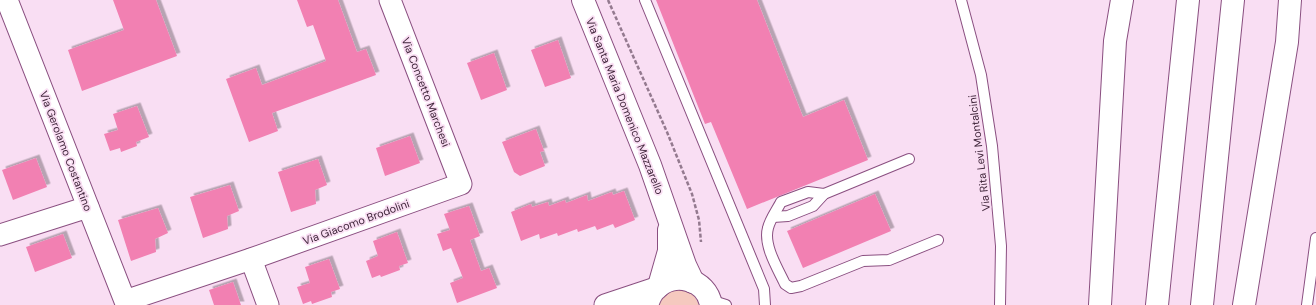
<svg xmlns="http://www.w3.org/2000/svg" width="1316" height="305" viewBox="0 0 1316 305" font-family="'DM Sans',sans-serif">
<defs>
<filter id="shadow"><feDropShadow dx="3.5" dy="-3.5" stdDeviation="0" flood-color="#0004"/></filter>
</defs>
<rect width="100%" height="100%" fill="#f9def3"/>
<polygon fill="#f5c9bf" points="680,287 694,295 699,305 657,305 664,292"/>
<g fill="#f280b2" filter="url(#shadow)">
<polygon points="113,0 156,0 177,56 82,91 68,50 124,30"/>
<polygon points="297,0 338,0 357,52 366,49 376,75 272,113 278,131 249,142 226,79 256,68 262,85 326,61 313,25 307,27"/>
<polygon points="656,0 757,0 803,117 844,100 868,160 747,209 711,122 705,124"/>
<polygon points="558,40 571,78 545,87 531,50"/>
<polygon points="494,53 507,90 481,100 467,63"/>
<polygon points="137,106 149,137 136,142 137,146 121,152 120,148 110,151 104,134 118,130 113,114"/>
<polygon points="536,129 544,151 540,152 545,166 520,176 514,172 502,142"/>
<polygon points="410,136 420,163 385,176 376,148"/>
<polygon points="36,158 47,187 13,200 2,170"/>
<polygon points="318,159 327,185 315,190 316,204 291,212 278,172"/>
<polygon points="230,185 239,211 227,216 228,229 203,238 190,197"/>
<polygon points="624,191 635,220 615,228 613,224 597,230 595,226 578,232 577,229 558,236 557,233 540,239 539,234 521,241 511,212 531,204 532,207 548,202 549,206 565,200 566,203 587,195 588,201 612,192 613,195"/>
<polygon points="875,194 891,231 803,268 787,231"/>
<polygon points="469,206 480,236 470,240 481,271 489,268 497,288 457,303 450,283 463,278 451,248 443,251 437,234 450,230 444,214"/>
<polygon points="158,208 168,233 155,239 156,252 131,261 118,220"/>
<polygon points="397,232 408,263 399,266 400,270 381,277 380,275 372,278 366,261 378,256 373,241"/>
<polygon points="63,234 72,258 35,272 26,247"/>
<polygon points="329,259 340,289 331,292 332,297 312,304 311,301 303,304 297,287 310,283 305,267"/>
<polygon points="233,282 241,305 214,305 209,290"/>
</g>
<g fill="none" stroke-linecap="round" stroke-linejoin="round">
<g stroke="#8a4f80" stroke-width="12">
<g id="service">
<polyline points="645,0 764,289 765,305"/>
<polyline points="961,0 981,75 992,146 1001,246 1000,305"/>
<path d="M824,194L808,192L781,202C777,210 770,219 768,228C763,245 778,269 785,284L791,288L801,286L863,261L889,260L938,240"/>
<polyline points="773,217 788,216 813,206 824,194 909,159"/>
<polyline points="710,300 726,305"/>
<polyline points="1307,305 1316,238"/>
</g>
</g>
<g stroke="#8a4f80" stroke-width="23">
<g id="minor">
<polyline points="7,0 125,301 251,259 461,184 390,0"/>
<polyline points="0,235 88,207"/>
<polyline points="251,259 268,305"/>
<polyline points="605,305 656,288"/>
</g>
</g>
<g stroke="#8a4f80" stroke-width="24">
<g id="tertiary">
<polyline points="583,0 650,165 685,265 693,282"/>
<polyline points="659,286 669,251 669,230"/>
<path d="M647,305C649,299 651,293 656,289C673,270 707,279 711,305"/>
</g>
</g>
<g stroke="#8a4f80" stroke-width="24">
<g id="trunk">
<polyline points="1100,305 1115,41 1122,0"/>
<polyline points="1157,305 1188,0"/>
<polyline points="1202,305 1233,0"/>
<polyline points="1244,305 1287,42 1290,0"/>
</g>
</g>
<polyline stroke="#947a8f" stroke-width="2.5" stroke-dasharray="4 2" stroke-linecap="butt" points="608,0 667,132 692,194 699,220 701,242"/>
<use href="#service" stroke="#fff" stroke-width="10"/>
<use href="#minor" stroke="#fff" stroke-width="21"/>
<use href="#tertiary" stroke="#fff" stroke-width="22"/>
<use href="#trunk" stroke="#fff" stroke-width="22"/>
</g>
<g text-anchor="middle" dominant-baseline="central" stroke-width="3.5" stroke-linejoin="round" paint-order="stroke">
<g font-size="11" fill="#40263b" stroke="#f9def3">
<text transform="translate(426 92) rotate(69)">Via Concetto Marchesi</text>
<text transform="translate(625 106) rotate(68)">Via Santa Maria Domenico Mazzarello</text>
<text transform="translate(66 151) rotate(69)">Via Gerolamo Costantino</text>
<text transform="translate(979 153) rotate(-97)">Via Rita Levi Montalcini</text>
<text transform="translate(356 222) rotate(-20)">Via Giacomo Brodolini</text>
</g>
</g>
</svg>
